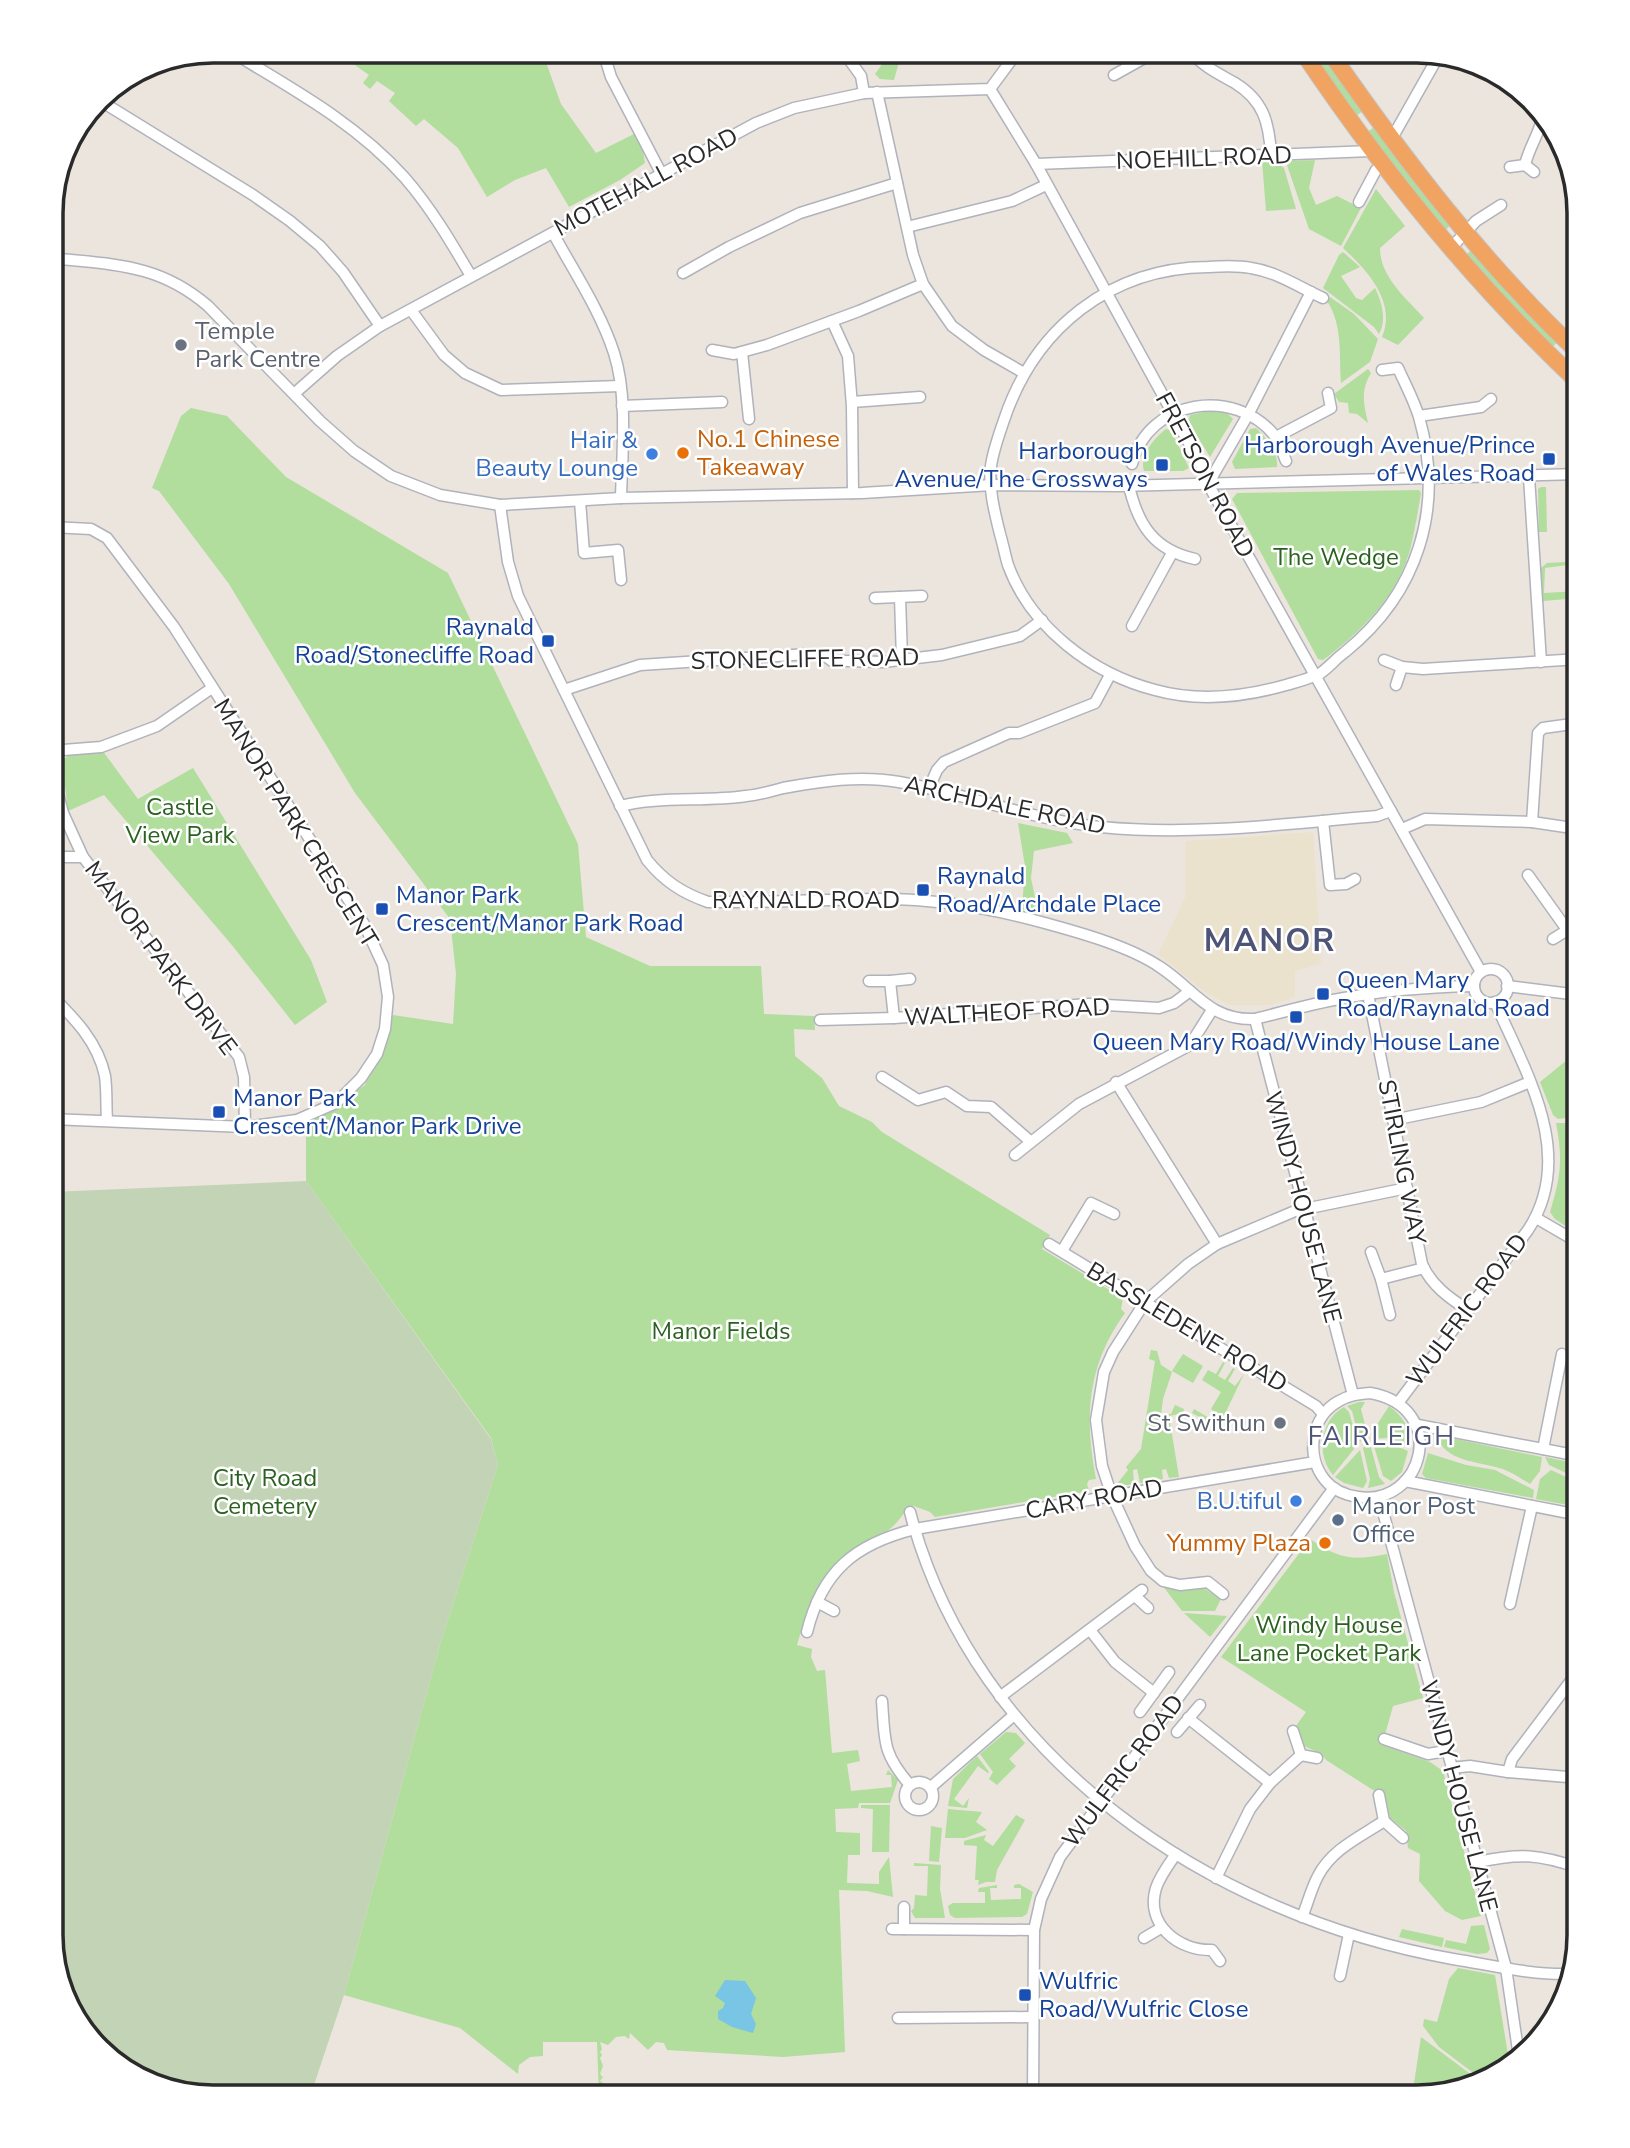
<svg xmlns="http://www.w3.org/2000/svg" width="1630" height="2148" viewBox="0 0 1630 2148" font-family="'Nunito Sans',sans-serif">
<rect width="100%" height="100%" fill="#ebe5dd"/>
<polygon fill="#ebe2cd" points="1313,832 1321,964 1295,971 1295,997 1270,1005 1229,1005 1205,992 1158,954 1185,898 1186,841"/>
<g fill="#b1dd9d">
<polygon points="335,51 542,51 561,104 596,153 640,131 645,163 620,180 569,207 546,168 515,180 487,197 458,148 424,119 416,126 389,101 395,93 377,81 370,89 363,83 369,75"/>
<polygon points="888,51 902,51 894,80 880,79 875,74 883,63"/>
<polygon points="1308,51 1321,51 1363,111 1353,118"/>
<polygon points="1373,128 1451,225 1442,233 1363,135"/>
<polygon points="1273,160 1284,168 1296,209 1266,211 1262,161"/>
<polygon points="1315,160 1309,188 1316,205 1337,196 1361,208 1341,246 1309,229 1289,171 1287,165 1290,161"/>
<path d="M1376,189L1405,226L1380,248C1380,277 1406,298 1424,318L1398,345L1382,337C1397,302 1367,270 1343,248Z"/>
<polygon points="1471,250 1558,341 1550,350 1464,257"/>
<path d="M1343,252L1360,267L1341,276L1356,298L1362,300L1375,288C1382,303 1387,320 1379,334L1374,327L1323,288L1339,255Z"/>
<path d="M1330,297L1354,314L1378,339L1370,362L1341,383C1339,355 1343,325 1327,301Z"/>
<path d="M1368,369L1371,373C1360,391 1364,404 1368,423L1357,414L1349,413L1348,403L1339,402L1334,394Z"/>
<path d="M191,408L227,416L286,477L448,573L578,844L586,937L650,966H761L764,1014L814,1016L815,1030L794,1029L795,1056L822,1078L839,1106L872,1122L882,1132L1050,1235L1042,1249L1123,1298L1121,1309L1125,1313C1087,1365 1084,1418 1096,1479L1089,1480L1087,1484L1089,1491L935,1517L930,1512L914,1506C901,1513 901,1520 891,1528C880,1537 865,1541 853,1549C819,1571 808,1609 797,1645L812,1649L811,1657L817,1671L825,1670L832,1753L858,1750L860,1761L847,1764L851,1791L892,1787L891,1775H886L888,1770L898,1780L890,1803H859L858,1808L835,1809L836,1832L860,1833V1855H848L847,1883L879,1884V1872L889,1857L893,1897L867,1891L839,1890L845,2052L783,2057L667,2050L664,2043L656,2042L648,2050L630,2033L629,2039L625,2036L616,2037L608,2045L600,2042L602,2049L600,2052L602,2055L600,2058L603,2066L600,2074L603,2077L600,2081L606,2085L600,2092L606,2097H599L597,2042H543V2056L530,2057L519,2065L518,2074L460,2028L344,1995L441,1641L498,1465L491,1438L306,1181V1124L365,1085L393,1015L453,1024L456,974L450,919L355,793L229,584L159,491L152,488L181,416Z"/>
<polygon points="1209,411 1227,413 1233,419 1210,457 1188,421 1190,415"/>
<path d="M1256,428C1267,439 1278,451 1277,467L1235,469L1232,462L1250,429Z"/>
<path d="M1166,429L1171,430L1189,468L1183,471H1144C1139,456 1154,438 1166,429Z"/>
<polygon points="1541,487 1546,487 1547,532 1539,532 1538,489"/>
<path d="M1419,490L1421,493C1418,511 1415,529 1411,546C1399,595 1361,632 1323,660L1318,659L1232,499L1237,493Z"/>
<polygon points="1565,562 1567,565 1545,568 1544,593 1579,591 1579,598 1543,601 1541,568 1547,563"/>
<polygon points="102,750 138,799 193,768 311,960 327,1002 295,1025 231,944 104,795 68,811 62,761 70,754"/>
<polygon points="1018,823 1067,833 1073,843 1034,851 1031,878 1039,917 1022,909 1025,866"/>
<polygon points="1567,1060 1579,1062 1579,1104 1573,1117 1558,1119 1553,1115 1540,1082"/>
<path d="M1556,1123H1579V1235L1555,1219L1550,1212C1561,1176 1563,1160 1556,1123Z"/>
<polygon points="1151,1350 1157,1351 1161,1365 1172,1372 1163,1399 1161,1415 1171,1414 1175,1405 1184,1409 1183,1413 1169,1416 1179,1477 1169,1478 1166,1469 1162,1470 1163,1479 1140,1483 1137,1469 1133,1470 1134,1484 1120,1486 1117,1484 1128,1470 1126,1467 1141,1449 1155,1361 1149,1359"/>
<polygon points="1183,1354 1203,1366 1193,1383 1172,1371"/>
<polygon points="1223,1362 1225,1363 1218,1376 1225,1380 1233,1368 1235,1369 1228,1381 1235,1386 1244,1374 1222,1420 1207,1421 1192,1413 1194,1409 1211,1419 1215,1412 1211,1409 1221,1392 1202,1380 1208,1370 1216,1374"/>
<polygon points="1359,1402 1365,1402 1361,1409 1367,1433 1360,1442 1352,1411 1347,1406"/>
<path d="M1389,1406C1402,1416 1412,1428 1408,1445L1386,1438L1372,1439L1371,1434Z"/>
<path d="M1344,1407L1349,1412L1357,1440L1353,1443L1354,1449L1333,1475C1316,1455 1320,1420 1344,1407Z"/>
<path d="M1436,1435L1542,1457L1540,1471L1530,1484C1520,1478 1510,1471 1499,1468C1477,1461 1445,1462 1436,1435Z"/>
<polygon points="1373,1443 1389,1443 1408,1451 1402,1472 1391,1481 1383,1476"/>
<polygon points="1366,1444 1370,1444 1379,1477 1385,1484 1368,1488 1370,1479 1363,1448"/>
<polygon points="1360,1450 1367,1481 1363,1488 1344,1483 1335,1477"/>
<polygon points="1428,1453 1466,1465 1495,1470 1534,1490 1533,1498 1426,1478 1422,1474"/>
<polygon points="1545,1457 1579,1464 1579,1479 1549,1465"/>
<polygon points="1551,1470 1579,1483 1579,1507 1536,1499 1540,1479"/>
<path d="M1310,1539C1339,1559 1352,1561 1387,1554L1394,1592L1423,1698L1393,1706L1382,1745L1430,1762L1443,1771L1481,1916L1462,1920L1445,1911L1419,1881L1420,1854L1408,1848L1406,1831L1390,1818L1384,1791L1373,1790L1326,1760L1322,1754L1304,1746L1296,1726L1306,1712L1221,1657Z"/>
<polygon points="1162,1585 1202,1587 1221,1599 1215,1611 1182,1611"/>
<polygon points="1184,1613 1227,1616 1210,1637"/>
<polygon points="1006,1732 1016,1733 1025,1743 1009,1759 1016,1766 997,1785 989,1779 993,1772 980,1754"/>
<polygon points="977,1756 989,1772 985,1777 988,1773 978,1766 954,1799 963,1806 969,1798 967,1808 948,1806 953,1779"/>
<polygon points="861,1805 890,1805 889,1852 872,1852 873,1809 861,1808"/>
<polygon points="948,1809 982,1812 976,1822 987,1830 965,1838 945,1838"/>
<polygon points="1016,1815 1025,1820 997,1870 995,1882 986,1882 978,1885 979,1880 975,1880 977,1846 964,1845 964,1841 986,1835 984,1840 993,1846"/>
<polygon points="931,1826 942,1828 939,1862 929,1861"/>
<polygon points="914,1863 941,1865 940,1889 945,1918 915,1918 911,1911 914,1908 915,1895 927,1896 928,1866 914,1866"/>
<polygon points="1019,1884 1033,1892 1027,1914 1022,1917 955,1918 950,1915 948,1906 953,1903 985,1903 985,1892 978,1892 979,1888 997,1885 997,1888 990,1888 991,1900 1021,1899 1021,1888 1014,1888 1014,1885"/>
<polygon points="1484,1925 1490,1949 1487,1953 1477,1954 1444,1947 1446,1940 1466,1944 1471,1926"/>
<polygon points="1402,1929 1444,1938 1442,1947 1399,1937"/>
<polygon points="1458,1968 1495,1975 1510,2067 1507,2070 1480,2078 1439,2047 1423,2026 1424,2019 1437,2022 1449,1979"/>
<polygon points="1421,2037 1477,2079 1412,2097"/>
</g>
<polygon fill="#c3d3b5" points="306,1181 491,1439 498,1465 441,1641 344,1995 310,2097 213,2097 132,2076 78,2025 51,1935 51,1192"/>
<polygon fill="#78c5e5" points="725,1980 745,1981 756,1998 751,2014 756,2024 753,2033 732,2027 718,2019 718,2011 723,2008 725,2003 715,1996"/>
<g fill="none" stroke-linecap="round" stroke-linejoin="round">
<g stroke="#b0b3bc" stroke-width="13">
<g id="minor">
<path d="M230,51C291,88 356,123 405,178C431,208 451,242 471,276"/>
<polyline points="603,51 611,77 661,173"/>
<polyline points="674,51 675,54"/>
<polyline points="843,51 861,76 864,93"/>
<path d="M1190,51C1202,66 1219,74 1235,83C1264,101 1269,123 1271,154"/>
<polyline points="1114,75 1157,51"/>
<polyline points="990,89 1036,164 1206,474 1208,484 1481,972"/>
<polyline points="877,92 913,255 923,284 952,326 984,350 1024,373"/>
<polyline points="99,100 253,195 290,221 320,246 343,272 380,326"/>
<polyline points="1391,140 1439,55"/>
<polyline points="1036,164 1371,151"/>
<path d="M1525,165C1529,147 1540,133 1543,115"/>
<polyline points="1510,167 1525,165 1534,172"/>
<polyline points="1359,202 1376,170 1382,165"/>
<polyline points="907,227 1012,201 1046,185"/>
<path d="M553,233C574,272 600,310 614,353C628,396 622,454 621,498"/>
<polyline points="1450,249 1476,221 1501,205"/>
<path d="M51,258C113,265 158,263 208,306L320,421L354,451L391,476L440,495L500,505L621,498L862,493L992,485L1120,486L1579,474"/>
<polyline points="683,273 729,247 800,213 897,183"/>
<polyline points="411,310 444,355 465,373 501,390 620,386"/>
<polyline points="832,321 848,356 852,406 853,493"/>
<polyline points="712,350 734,354 767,345 859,311 923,284"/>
<polyline points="742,352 749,419"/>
<polyline points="295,393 337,356 380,326 756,123 794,108 864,93 990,89 1018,51"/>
<polyline points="852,402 920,397"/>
<polyline points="622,406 722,402"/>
<polyline points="1419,416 1481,407 1491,399"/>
<polyline points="1276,437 1331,408 1328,393"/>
<path d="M1132,464C1148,399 1235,386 1275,436C1280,443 1283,454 1286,461"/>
<polyline points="1529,477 1541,662"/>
<polyline points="1208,484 1249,413 1311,292"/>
<path d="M1129,486C1138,525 1154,550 1195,559"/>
<polyline points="580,501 584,553 618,550 621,580"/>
<path d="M500,505L508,562L518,596L647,860C664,881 682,893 708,902C766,903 825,899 883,899C936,899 990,908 1041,922C1078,932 1129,946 1160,967C1194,989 1209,1021 1255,1019C1283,1012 1311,1004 1339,999C1384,990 1429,987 1474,986"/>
<polyline points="900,597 902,659"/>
<polyline points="875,598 922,596"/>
<polyline points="1132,626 1172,553"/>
<polyline points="1384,660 1402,667 1423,669 1579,659"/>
<path d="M1316,675C1306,680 1296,682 1286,685C1244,697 1198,702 1155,690C1093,674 1031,628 1008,565C1005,555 1003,544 1000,534C995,514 988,487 991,466C993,451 999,435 1004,420C1035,328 1110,268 1208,267C1222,266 1237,265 1251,268C1277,272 1299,287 1323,298"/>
<path d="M1316,676C1327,670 1335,659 1345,652C1418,593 1445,508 1419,417C1414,400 1405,384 1398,368L1382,370"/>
<polyline points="1396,685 1402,667"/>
<polyline points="564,690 640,665 808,654 822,654 832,661 848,661 883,662 942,655 1020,636 1042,620"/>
<polyline points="51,751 101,747 157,726 212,688"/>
<polyline points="57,752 58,794 63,813 83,857 239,1057 244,1077 245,1127"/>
<polyline points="929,788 937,770 944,762 1009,733 1019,733 1095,703 1110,675"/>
<path d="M620,806C658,796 706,802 746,796C759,795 771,791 783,788C821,781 860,775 899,782C967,794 1032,820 1101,827C1192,836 1286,824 1377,816L1391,811"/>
<polyline points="1323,821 1330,885 1346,884 1355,879"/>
<polyline points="1532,822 1538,733 1543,728 1579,723"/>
<polyline points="1402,829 1425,819 1532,822 1579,829"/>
<polyline points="51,857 83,857"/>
<polyline points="1528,875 1568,931"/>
<polyline points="1553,939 1579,923"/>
<circle cx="1491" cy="986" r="17"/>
<polyline points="869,981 890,981 894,1018"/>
<polyline points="890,981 910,979"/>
<polyline points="1507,986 1579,995"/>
<path d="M1368,994L1422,1264C1431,1285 1449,1298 1468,1310"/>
<path d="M51,995C74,1018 98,1042 105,1076C107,1090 106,1106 107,1120"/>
<polyline points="1255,1019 1353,1395"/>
<polyline points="820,1020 894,1018 1089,1004 1159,1008 1174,1003 1190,991"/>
<polyline points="882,1077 918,1100 946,1092 967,1106 991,1107 1030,1141"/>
<polyline points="1116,1082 1217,1244"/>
<polyline points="51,1119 245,1127 297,1120 336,1103 361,1078 377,1054 385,1029 388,997 383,965 364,924 174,627 107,538 91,529 51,527"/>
<polyline points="1393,1120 1481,1102 1530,1082"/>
<polyline points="1015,1155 1079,1104 1190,1045 1212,1010"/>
<polyline points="1536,1218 1579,1243"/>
<polyline points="1049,1244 1316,1406 1323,1414"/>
<polyline points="1062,1251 1091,1203 1114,1214"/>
<polyline points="1371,1252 1381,1279 1424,1268"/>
<polyline points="1381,1279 1390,1315"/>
<path d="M1370,1393C1450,1407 1424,1507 1358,1497C1345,1495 1333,1490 1325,1480C1305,1456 1311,1416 1339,1401C1349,1395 1359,1394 1370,1393Z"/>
<path d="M1398,1403L1528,1230C1577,1155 1526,1073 1495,1002"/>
<polyline points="1418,1425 1579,1456"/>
<polyline points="1543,1449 1562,1354"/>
<polyline points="1405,1481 1579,1515"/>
<polyline points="1379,1497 1506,1968 1519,2057"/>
<path d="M910,1512C975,1759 1211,1916 1453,1959C1491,1965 1530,1975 1569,1974"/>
<polyline points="1223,1594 1208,1582 1180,1585 1163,1581 1151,1571 1135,1546 1112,1496 1102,1466 1096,1420 1104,1372 1113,1352 1145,1302 1188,1264 1217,1244 1295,1211 1407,1188"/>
<polyline points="1135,1596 1148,1608"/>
<polyline points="817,1602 834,1611"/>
<polyline points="1510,1604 1532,1506"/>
<polyline points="1090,1630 1115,1662 1154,1693"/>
<path d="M807,1632C822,1571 855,1544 915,1529L1315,1462"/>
<polyline points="1000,1697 1142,1590"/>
<path d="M882,1701C885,1741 882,1753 910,1785"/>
<polyline points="1140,1712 1169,1672"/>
<polyline points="1188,1718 1270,1783 1250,1809 1216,1878"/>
<polyline points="1293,1731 1301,1755 1317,1758"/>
<polyline points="1177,1732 1200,1705"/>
<polyline points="1384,1739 1428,1754 1446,1751"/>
<polyline points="1451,1768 1470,1766 1508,1772 1579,1778"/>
<polyline points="1508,1772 1512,1759 1579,1670"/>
<circle cx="919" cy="1796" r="14"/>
<polyline points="1270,1783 1301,1755"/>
<polyline points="931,1787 1014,1715"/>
<polyline points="1379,1795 1384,1821 1403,1838"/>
<path d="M1176,1854C1169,1864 1160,1876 1156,1888C1145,1924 1178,1951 1212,1950L1220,1961"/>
<path d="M1478,1862C1519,1853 1539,1854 1579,1868"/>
<polyline points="904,1907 904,1929"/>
<path d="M1302,1917C1308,1903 1311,1889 1318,1876C1332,1849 1360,1837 1384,1821"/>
<polyline points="892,1929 1034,1930"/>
<polyline points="1144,1938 1161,1928"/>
<polyline points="1340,1976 1349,1934"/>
<polyline points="898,2018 1033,2017"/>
<polyline points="1033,2097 1034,1930 1041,1899 1060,1857 1334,1488"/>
</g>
</g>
<g stroke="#c3c3c3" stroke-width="18">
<g id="highway">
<path d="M1302,51C1383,172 1473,283 1579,383"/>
<path d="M1329,51C1404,159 1483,263 1579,353"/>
</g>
</g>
<use href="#minor" stroke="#fff" stroke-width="10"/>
<use href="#highway" stroke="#f1a361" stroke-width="16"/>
</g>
<g fill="#6b7280" stroke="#fff" stroke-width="2.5">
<circle cx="181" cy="345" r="7"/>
<circle cx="1280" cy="1423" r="7"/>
</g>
<g fill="#e8710a" stroke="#fff" stroke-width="2.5">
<circle cx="683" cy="453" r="7"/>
<circle cx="1325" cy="1543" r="7"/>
</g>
<g fill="#3f7fe0" stroke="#fff" stroke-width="2.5">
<circle cx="652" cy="454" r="7"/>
<circle cx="1296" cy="1501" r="7"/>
</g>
<g fill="#1a4fb4" stroke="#fff" stroke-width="2.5">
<rect x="1542" y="452" width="14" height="14" rx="3.5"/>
<rect x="1155" y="458" width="14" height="14" rx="3.5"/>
<rect x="541" y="634" width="14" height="14" rx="3.5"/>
<rect x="916" y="883" width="14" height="14" rx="3.5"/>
<rect x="375" y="902" width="14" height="14" rx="3.5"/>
<rect x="1316" y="987" width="14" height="14" rx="3.5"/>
<rect x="1289" y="1010" width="14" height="14" rx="3.5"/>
<rect x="212" y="1105" width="14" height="14" rx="3.5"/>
<rect x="1018" y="1988" width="14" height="14" rx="3.5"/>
</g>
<circle fill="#5c6f8a" stroke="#fff" stroke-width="2.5" cx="1338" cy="1520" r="7"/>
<g text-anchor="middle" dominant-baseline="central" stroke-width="5" stroke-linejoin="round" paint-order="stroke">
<g font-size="24" fill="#2a2a2a" stroke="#fff">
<text transform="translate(1204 158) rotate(-2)">NOEHILL ROAD</text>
<text transform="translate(646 182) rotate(-28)">MOTEHALL ROAD</text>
<text transform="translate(1205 475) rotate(62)">FRETSON ROAD</text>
<text transform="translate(805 659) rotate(-1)">STONECLIFFE ROAD</text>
<text transform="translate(1005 805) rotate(12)">ARCHDALE ROAD</text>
<text transform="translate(296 823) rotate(58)">MANOR PARK CRESCENT</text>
<text x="806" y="900">RAYNALD ROAD</text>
<text transform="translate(161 958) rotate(53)">MANOR PARK DRIVE</text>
<text transform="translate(1007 1012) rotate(-3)">WALTHEOF ROAD</text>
<text transform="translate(1402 1162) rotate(79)">STIRLING WAY</text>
<text transform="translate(1303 1207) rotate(75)">WINDY HOUSE LANE</text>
<text transform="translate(1467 1310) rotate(-53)">WULFRIC ROAD</text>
<text transform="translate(1187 1327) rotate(31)">BASSLEDENE ROAD</text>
<text transform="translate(1094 1499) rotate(-10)">CARY ROAD</text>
<text transform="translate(1123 1771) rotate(-53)">WULFRIC ROAD</text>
<text transform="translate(1459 1796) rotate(75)">WINDY HOUSE LANE</text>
</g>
<g font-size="24" fill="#5b616d" stroke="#fff" text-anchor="start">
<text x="195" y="331">Temple<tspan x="195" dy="28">Park Centre</tspan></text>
<text x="1266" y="1423" text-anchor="end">St Swithun</text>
</g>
<g font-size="24" fill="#c56008" stroke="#fff" text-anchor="start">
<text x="697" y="439">No.1 Chinese<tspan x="697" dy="28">Takeaway</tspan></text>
<text x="1311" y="1543" text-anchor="end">Yummy Plaza</text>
</g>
<g font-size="24" fill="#366cbe" stroke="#fff" text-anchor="end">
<text x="638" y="440">Hair &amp;<tspan x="638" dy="28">Beauty Lounge</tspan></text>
<text x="1282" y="1501">B.U.tiful</text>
</g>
<g font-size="24" fill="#164399" stroke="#fff" text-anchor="start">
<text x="1535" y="445" text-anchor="end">Harborough Avenue/Prince<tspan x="1535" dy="28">of Wales Road</tspan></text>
<text x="1148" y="451" text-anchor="end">Harborough<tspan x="1148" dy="28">Avenue/The Crossways</tspan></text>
<text x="534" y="627" text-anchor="end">Raynald<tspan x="534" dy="28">Road/Stonecliffe Road</tspan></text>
<text x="937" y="876">Raynald<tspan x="937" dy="28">Road/Archdale Place</tspan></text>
<text x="396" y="895">Manor Park<tspan x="396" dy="28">Crescent/Manor Park Road</tspan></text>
<text x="1337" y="980">Queen Mary<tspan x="1337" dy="28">Road/Raynald Road</tspan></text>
<text x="1296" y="1042" text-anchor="middle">Queen Mary Road/Windy House Lane</text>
<text x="233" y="1098">Manor Park<tspan x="233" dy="28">Crescent/Manor Park Drive</tspan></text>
<text x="1039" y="1981">Wulfric<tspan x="1039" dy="28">Road/Wulfric Close</tspan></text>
</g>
<g font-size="24" fill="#2b6120" stroke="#fff">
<text x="1336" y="557">The Wedge</text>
<text x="180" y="807">Castle<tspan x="180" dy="28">View Park</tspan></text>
<text x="721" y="1331">Manor Fields</text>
<text x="265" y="1478">City Road<tspan x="265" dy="28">Cemetery</tspan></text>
<text x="1329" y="1625">Windy House<tspan x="1329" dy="28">Lane Pocket Park</tspan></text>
</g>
<g font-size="24" fill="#4e5e75" stroke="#fff" text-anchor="start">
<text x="1352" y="1506">Manor Post<tspan x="1352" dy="28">Office</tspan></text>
</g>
<g font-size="26" letter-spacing="2" fill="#4e5477" stroke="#fff">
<text x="1382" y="1436">FAIRLEIGH</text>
</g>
<g font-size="32" font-weight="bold" letter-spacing="2" fill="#4e5477" stroke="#fff">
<text x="1270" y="940">MANOR</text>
</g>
</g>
<path d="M0 0H1630V2148H0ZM213 63H1417A150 150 0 0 1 1567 213V1935A150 150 0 0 1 1417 2085H213A150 150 0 0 1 63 1935V213A150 150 0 0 1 213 63Z" fill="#fff" fill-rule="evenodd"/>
<path fill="none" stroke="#2a2a2a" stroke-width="3.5" d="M213 63H1417A150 150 0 0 1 1567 213V1935A150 150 0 0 1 1417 2085H213A150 150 0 0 1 63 1935V213A150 150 0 0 1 213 63Z"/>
</svg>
